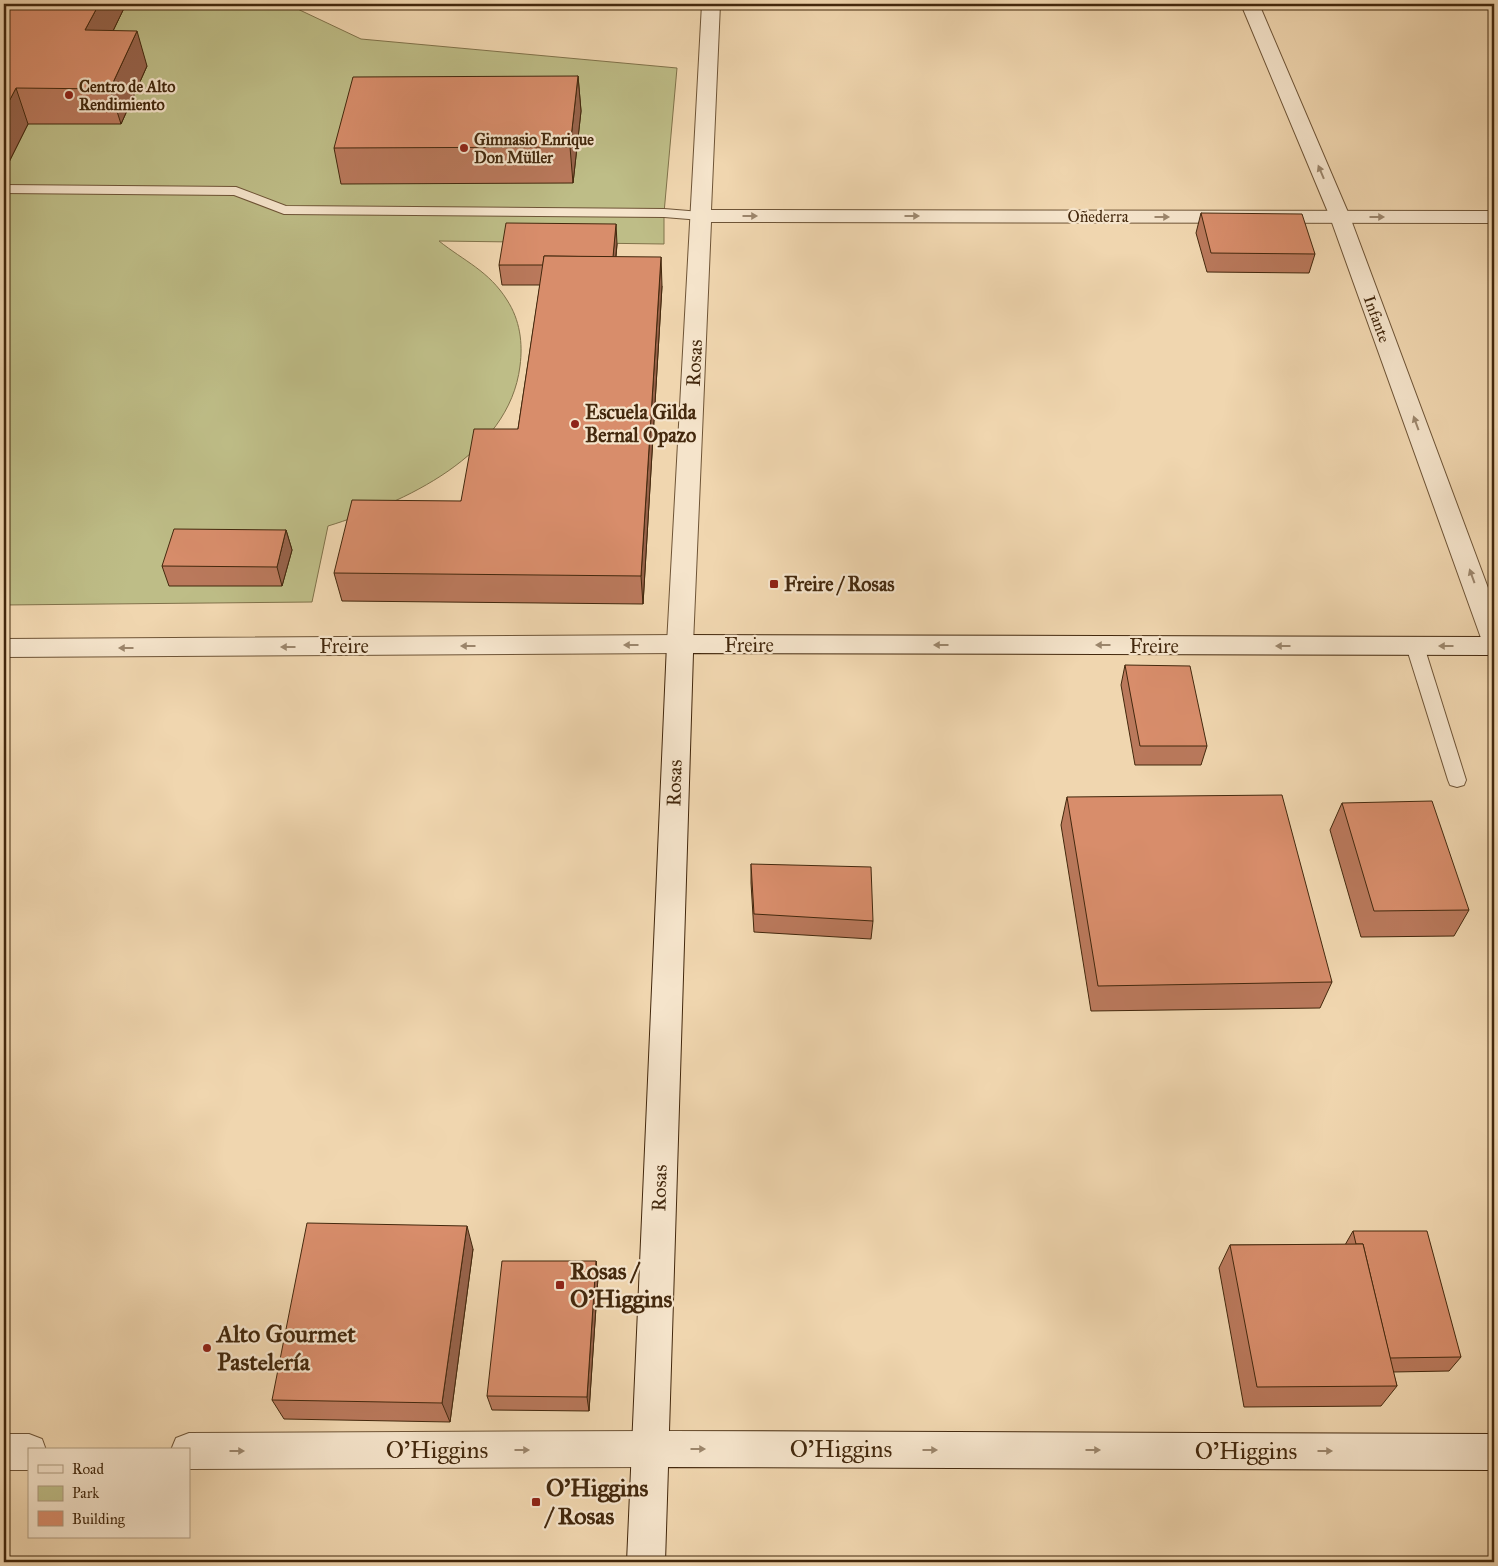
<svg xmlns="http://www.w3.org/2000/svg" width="1498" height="1566" viewBox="0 0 1498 1566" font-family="'IM FELL Great Primer',serif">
<rect width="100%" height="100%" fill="#f0d6af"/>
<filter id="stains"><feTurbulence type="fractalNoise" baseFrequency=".004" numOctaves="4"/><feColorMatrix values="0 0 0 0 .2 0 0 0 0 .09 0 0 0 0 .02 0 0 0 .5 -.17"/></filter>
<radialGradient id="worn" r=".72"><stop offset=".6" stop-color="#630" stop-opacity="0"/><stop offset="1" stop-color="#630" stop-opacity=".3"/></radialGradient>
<path fill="#bebd87" stroke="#80724a" d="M4,4H287L361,39L677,68L664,213V244L439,241C464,261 489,271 507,300C520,320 523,343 520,366C509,456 403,503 328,526L312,602L4,605Z"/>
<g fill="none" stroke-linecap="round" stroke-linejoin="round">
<g stroke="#6e5436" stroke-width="2">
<g id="service">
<polygon points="4,185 236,187 286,206 664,209 701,212 708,216 701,220 664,217 284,214 234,195 4,193"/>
<polygon points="1415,640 1421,641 1424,646 1466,780 1464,785 1457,787 1450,785 1448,780 1406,646 1409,641"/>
</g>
</g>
<g stroke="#6e5436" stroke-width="2">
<g id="minor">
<polygon points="1241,4 1259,4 1350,217 1494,604 1494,647 1485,645 1481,638 1330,217"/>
<polygon points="680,635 689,637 693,644 689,651 680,653 4,657 4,639"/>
</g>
</g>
<g stroke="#6e5436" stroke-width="2">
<g id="tertiary">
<polygon points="702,4 720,4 711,210 1494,211 1494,223 711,222 693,644 689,651 680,653 671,651 667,644"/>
<polygon points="649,1431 662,1436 667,1449 662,1462 649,1467 189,1469 189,1450 171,1450 176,1438 189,1433"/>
<polygon points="4,1434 29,1434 42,1439 46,1450 29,1450 29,1470 4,1470"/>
</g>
</g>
<g stroke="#43280d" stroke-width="2">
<polygon id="secondary" points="680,635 1494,637 1494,655 693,653 669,1431 1494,1434 1494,1470 668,1467 665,1562 627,1562 667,644 671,637"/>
</g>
<use href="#service" fill="#f5e4cb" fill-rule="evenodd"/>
<use href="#minor" fill="#f5e4cb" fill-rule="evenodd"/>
<use href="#tertiary" fill="#f5e4cb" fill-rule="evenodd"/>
<use href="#secondary" fill="#f5e4cb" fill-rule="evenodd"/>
</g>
<g fill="#ba795c" stroke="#43280d">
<polygon points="4,4 126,4 113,31 147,66 121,124 28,124 4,172"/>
<polygon points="578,76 581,111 573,183 341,184 334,148"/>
<polygon points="1201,213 1315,254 1309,273 1207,272 1196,233"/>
<polygon points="617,244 616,257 662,286 643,604 342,601 334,573 461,501 518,429 540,285 502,285 499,265"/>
<polygon points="286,530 292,550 282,586 169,586 162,566"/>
<polygon points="1125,665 1207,746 1201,765 1135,765 1121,685"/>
<polygon points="1067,797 1332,982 1320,1008 1091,1011 1061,825"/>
<polygon points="1342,803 1469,910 1454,936 1361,937 1330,830"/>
<polygon points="751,864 873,921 871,939 754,932 751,883"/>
<polygon points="1353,1231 1461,1357 1449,1371 1393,1372 1397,1386 1381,1406 1244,1407 1219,1268 1230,1245 1345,1245"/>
<polygon points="473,1249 450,1422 284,1419 272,1400"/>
<polygon points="596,1261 598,1277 589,1411 492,1410 487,1396"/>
</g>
<g fill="#97634b" stroke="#43280d">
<polygon points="99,4 126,4 96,66 85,30"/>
<polygon points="137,31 147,66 121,124 110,89"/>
<polygon points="578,76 581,111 573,183 570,147"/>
<polygon points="16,88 28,124 4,172 4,111"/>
<polygon points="616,224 617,244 613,285 612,265"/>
<polygon points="661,257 662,286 643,604 641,576"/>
<polygon points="286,530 292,550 282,586 277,567"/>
<polygon points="467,1226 473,1249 450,1422 442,1403"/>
<polygon points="596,1261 598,1277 589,1411 587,1397"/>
</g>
<g fill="#d88d6b" stroke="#43280d">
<polygon points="4,4 99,4 85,30 137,31 110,89 16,88 4,111"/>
<polygon points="578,76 570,147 334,148 353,77"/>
<polygon points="1201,213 1302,214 1315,254 1211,253"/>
<polygon points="506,223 616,224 613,257 544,256 543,265 499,265"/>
<polygon points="544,256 661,257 641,576 334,573 352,500 461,501 474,429 518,429"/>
<polygon points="174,529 286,530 277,567 162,566"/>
<polygon points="1125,665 1190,666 1207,746 1140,746"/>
<polygon points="1282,795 1332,982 1098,986 1067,797"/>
<polygon points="1432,801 1469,910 1374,911 1342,803"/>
<polygon points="751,864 871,867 873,921 754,914"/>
<polygon points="307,1223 467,1226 442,1403 272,1400"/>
<polygon points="1353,1231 1427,1231 1461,1357 1390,1358 1363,1244 1356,1244"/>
<polygon points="1363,1244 1397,1386 1257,1387 1230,1245"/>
<polygon points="502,1261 596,1261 587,1397 487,1396"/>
</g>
<defs><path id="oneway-solid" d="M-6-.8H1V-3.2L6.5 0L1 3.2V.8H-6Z" transform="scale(1.25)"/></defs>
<g fill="#9c866c">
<use href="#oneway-solid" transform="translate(1321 172) rotate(-113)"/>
<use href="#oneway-solid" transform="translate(750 216)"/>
<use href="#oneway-solid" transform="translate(912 216)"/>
<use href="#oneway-solid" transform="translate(1162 217)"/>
<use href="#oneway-solid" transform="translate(1377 217)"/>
<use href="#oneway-solid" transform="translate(1416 423) rotate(-110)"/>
<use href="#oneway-solid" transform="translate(1472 576) rotate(-110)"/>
<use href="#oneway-solid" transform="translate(631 645) rotate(180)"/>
<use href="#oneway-solid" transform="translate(941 645) rotate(-180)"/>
<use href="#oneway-solid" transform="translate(1103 645) rotate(-180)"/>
<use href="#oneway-solid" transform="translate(468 646) rotate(180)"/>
<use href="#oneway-solid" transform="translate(1283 646) rotate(-180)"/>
<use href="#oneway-solid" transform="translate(1446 646) rotate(-180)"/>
<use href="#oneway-solid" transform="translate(288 647) rotate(180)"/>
<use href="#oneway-solid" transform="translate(126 648) rotate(180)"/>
<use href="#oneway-solid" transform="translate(698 1449)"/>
<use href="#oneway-solid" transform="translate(522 1450)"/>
<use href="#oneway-solid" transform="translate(930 1450)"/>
<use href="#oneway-solid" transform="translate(1093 1450)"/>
<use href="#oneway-solid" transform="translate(237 1451)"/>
<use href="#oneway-solid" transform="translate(1325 1451)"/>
</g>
<g fill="#8f2418" stroke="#f5e4cb" stroke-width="2">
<circle cx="69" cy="95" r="5"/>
<circle cx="464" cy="148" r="5"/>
<circle cx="575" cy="424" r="5"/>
<rect x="769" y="579" width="10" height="10" rx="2.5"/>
<rect x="555" y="1280" width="10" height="10" rx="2.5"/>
<circle cx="207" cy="1348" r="5"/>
<rect x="531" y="1497" width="10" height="10" rx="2.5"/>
</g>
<g text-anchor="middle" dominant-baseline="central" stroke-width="4.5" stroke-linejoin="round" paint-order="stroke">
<g font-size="16" font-weight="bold" fill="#43280d" stroke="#f5e4cb" text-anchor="start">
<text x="79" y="86">Centro de Alto<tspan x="79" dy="18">Rendimiento</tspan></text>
<text x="474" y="139">Gimnasio Enrique<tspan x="474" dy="18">Don Müller</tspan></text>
</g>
<g font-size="16" fill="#43280d" stroke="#f5e4cb">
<text x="1098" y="216">Oñederra</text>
<text transform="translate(1377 319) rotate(70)">Infante</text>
</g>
<g font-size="20" fill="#43280d" stroke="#f5e4cb">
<text transform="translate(694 363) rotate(-87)">Rosas</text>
<text x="749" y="645">Freire</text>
<text x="344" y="646">Freire</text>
<text x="1154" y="646">Freire</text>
<text transform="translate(674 783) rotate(-88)">Rosas</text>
<text transform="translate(659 1188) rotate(-88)">Rosas</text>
</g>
<g font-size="20" font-weight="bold" fill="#43280d" stroke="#f5e4cb" text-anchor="start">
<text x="585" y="412">Escuela Gilda<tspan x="585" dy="23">Bernal Opazo</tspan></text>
<text x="784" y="584">Freire / Rosas</text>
</g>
<g font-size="24" font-weight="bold" fill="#43280d" stroke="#f5e4cb" text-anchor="start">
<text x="570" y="1271">Rosas /<tspan x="570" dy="28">O'Higgins</tspan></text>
<text x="217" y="1334">Alto Gourmet<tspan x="217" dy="28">Pastelería</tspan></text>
<text x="546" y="1488">O'Higgins<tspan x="546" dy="28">/ Rosas</tspan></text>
</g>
<g font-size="24" fill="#43280d" stroke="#f5e4cb">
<text x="841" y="1449">O'Higgins</text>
<text x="437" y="1450">O'Higgins</text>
<text x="1246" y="1451">O'Higgins</text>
</g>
</g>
<rect width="1498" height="1566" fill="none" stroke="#f0d6af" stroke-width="20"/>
<rect x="5" y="5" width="1488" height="1556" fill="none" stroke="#43280d" stroke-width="2.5"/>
<rect x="10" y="10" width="1478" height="1546" fill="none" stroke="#43280d"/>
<rect x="28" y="1448" width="162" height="90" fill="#f5e4cb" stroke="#ae997f"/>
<rect x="38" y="1465" width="25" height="8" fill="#f5e4cb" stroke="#ae997f"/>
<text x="72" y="1474" font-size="15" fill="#43280d">Road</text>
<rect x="38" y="1486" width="25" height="15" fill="#bebd87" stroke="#ae997f"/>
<text x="72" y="1498" font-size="15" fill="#43280d">Park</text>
<rect x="38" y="1511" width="25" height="15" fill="#d88d6b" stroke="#ae997f"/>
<text x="72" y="1524" font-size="15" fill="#43280d">Building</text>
<rect width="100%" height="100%" filter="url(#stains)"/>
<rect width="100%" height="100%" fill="url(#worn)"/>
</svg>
